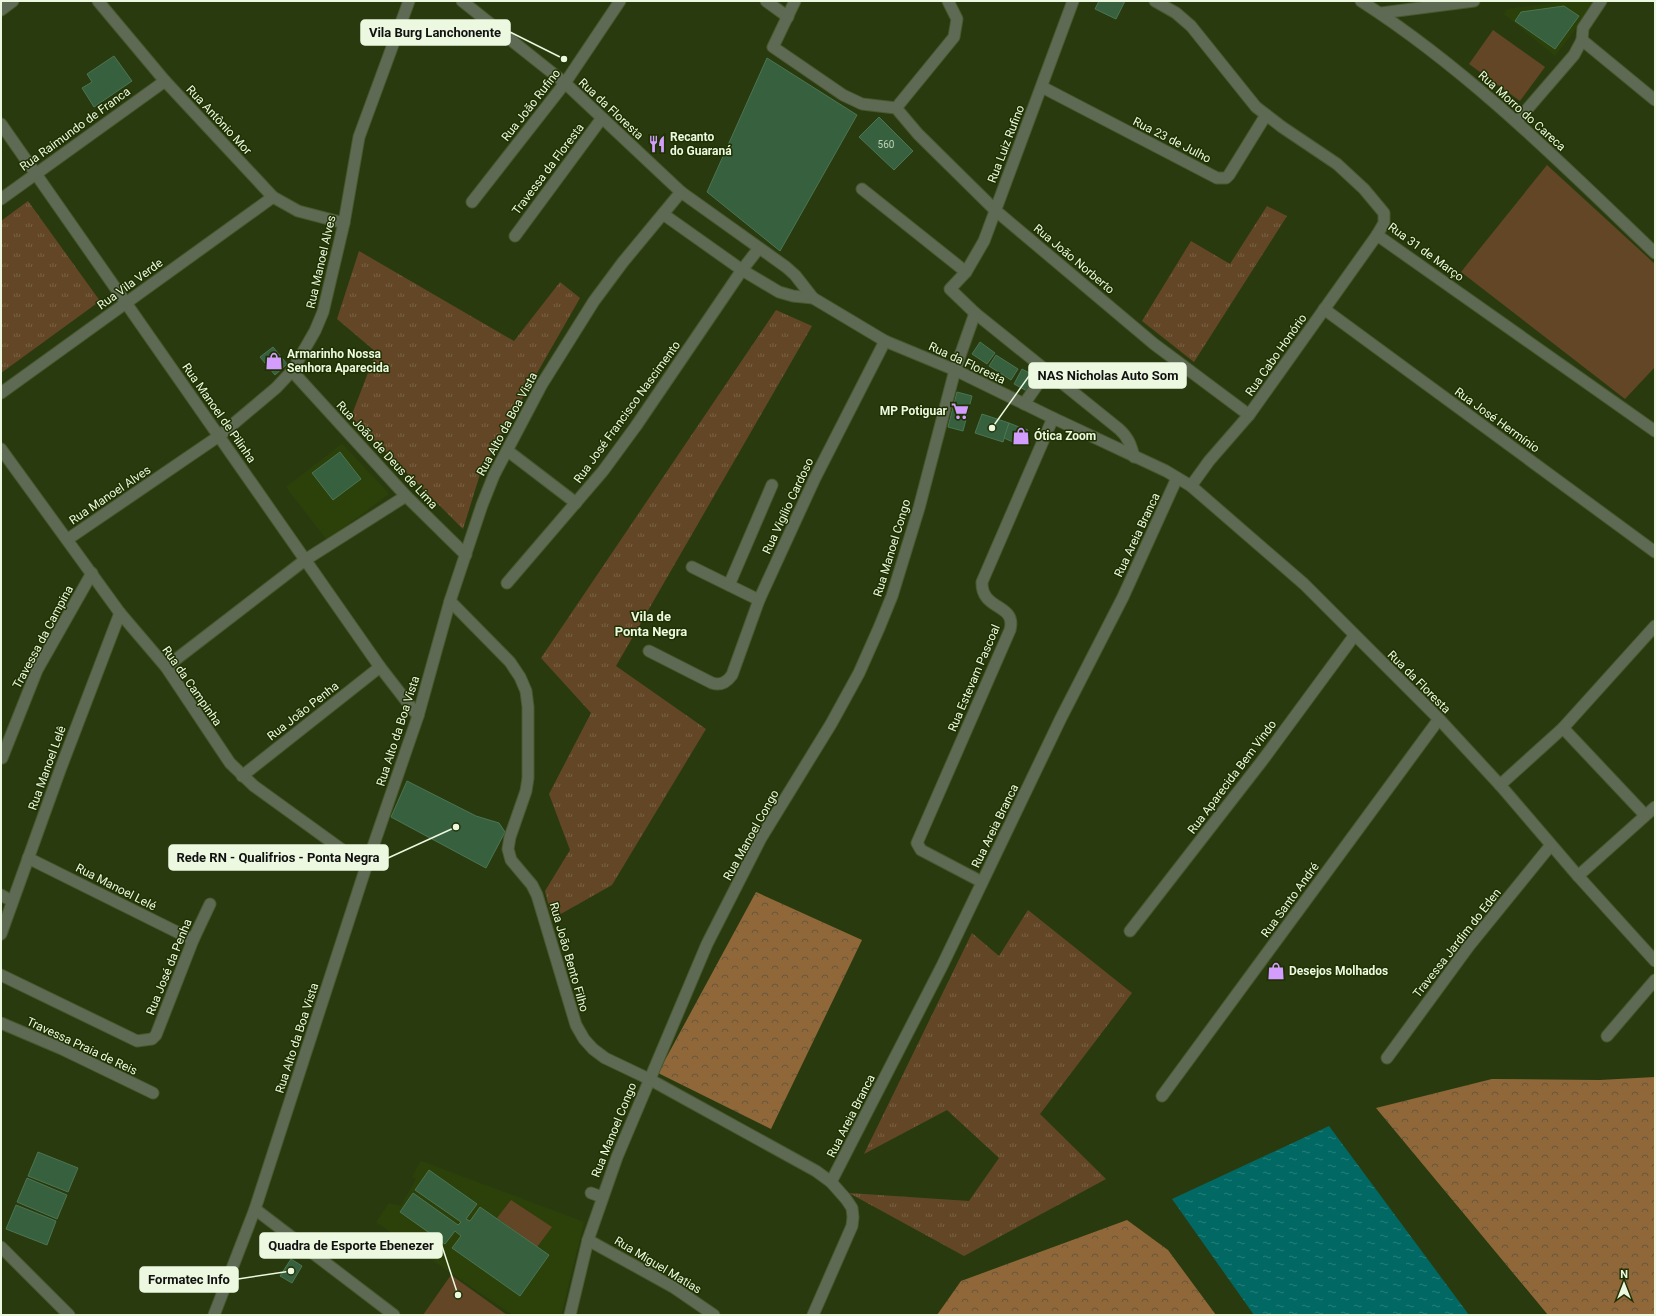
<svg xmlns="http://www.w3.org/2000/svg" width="1656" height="1316" viewBox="0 0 1656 1316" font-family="Roboto,sans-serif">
<defs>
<pattern id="grass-tufts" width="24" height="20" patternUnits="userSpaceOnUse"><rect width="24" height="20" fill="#634626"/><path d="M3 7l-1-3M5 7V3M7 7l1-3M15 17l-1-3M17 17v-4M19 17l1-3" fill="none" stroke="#7a6145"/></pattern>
<pattern id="forest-crowns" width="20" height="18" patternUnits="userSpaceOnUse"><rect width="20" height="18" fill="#8f6739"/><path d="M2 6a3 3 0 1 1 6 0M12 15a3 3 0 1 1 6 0" fill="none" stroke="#67573e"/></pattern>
<pattern id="water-ripples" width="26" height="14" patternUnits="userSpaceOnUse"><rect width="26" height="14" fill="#026863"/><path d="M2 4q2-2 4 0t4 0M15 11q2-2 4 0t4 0" fill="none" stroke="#277e79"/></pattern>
</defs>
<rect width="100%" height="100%" fill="#293b0e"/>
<g fill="#2c410a">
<polygon points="1569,1 1597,1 1555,56 1504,14 1507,9"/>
<polygon points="342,444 389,494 327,540 286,487"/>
<polygon points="421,1161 584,1222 561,1315 513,1315 376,1222 389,1203 401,1206 416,1179 412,1177"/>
</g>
<g fill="url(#grass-tufts)">
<polygon points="28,201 100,301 1,373 1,221"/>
<polygon points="1267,206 1287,216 1194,362 1142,321 1191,241 1230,264"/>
<polygon points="359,251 514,341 560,282 580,298 481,471 463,529 351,417 376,352 337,319"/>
<polygon points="776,310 812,326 616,666 706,729 612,885 552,919 545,891 570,850 549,794 591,713 541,658"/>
<polygon points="1028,910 1132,993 1040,1114 1106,1179 964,1256 849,1193 969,1201 999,1158 947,1110 864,1154 972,933 999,956"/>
</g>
<g fill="url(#forest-crowns)">
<polygon points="756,892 862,940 771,1129 658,1073"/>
<polygon points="1655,1077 1655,1315 1548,1315 1376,1108 1492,1079 1600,1080"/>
<polygon points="1127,1220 1168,1250 1216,1315 937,1315 961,1281"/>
</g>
<g fill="#634626">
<polygon points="1493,30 1545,67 1520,101 1469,64"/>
<polygon points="1547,165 1655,264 1655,367 1625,399 1461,272"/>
<polygon points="511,1200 552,1227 537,1247 497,1218"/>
<polygon points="451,1275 507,1315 423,1315"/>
</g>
<polygon fill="url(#water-ripples)" points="1329,1126 1469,1315 1254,1315 1172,1199"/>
<g fill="#37603e" stroke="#4c7552">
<polygon points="1099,1 1125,1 1116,19 1095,9"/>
<polygon points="1564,6 1579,16 1555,49 1515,21 1521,12"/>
<polygon points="114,56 132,81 94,107 82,88 92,82 87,74"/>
<polygon points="767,58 857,115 780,251 707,192"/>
<polygon points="879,117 913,151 894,170 859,137"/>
<polygon points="980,342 995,353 987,364 972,354"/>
<polygon points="273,347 287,364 275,375 260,357"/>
<polygon points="996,355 1018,369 1011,380 989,366"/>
<polygon points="1022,369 1035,376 1027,391 1014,384"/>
<polygon points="957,392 972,396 963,431 948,427"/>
<polygon points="982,414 1009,423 1003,442 975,433"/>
<polygon points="1009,423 1019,427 1013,442 1004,438"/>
<polygon points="1019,427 1028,430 1023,445 1013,442"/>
<polygon points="340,452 361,479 333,500 312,473"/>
<polygon points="407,781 476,816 499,823 505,832 486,868 391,817"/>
<polygon points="38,1152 78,1168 68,1192 28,1176"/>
<polygon points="429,1170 477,1204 466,1219 470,1221 480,1207 549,1255 520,1296 452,1248 461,1236 455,1231 445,1244 400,1212 413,1193 458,1225 461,1222 415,1190"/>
<polygon points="27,1178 67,1195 57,1219 17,1202"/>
<polygon points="16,1205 56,1221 47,1245 6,1229"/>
<polygon points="291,1259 302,1266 292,1283 280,1276"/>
</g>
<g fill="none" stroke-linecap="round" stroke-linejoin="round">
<g stroke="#48592f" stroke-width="13">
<g id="minor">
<polyline points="98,1 165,81 273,197 298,211 344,223"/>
<polyline points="462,1 565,83 681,192"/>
<polyline points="766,1 788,17"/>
<polyline points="795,1 773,47 843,95 862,104 896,108 918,134 995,210 1154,344 1249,415"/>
<path d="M1073,1L984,241L966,272L950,289L975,313L1119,429C1128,437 1131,445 1134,457"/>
<polyline points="1155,1 1176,13 1191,26 1256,107 1282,127 1337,164 1364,189 1384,213 1384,223 1377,235 1249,415 1209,461 1191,486"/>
<polyline points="1,10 13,1"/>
<polyline points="1381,13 1474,1"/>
<polyline points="1582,40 1655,100"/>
<polyline points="1042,87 1217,178 1226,178 1229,175 1266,115"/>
<polyline points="896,108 954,37 957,19 948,1"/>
<polyline points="1517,121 1574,55 1582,40 1583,28 1601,1"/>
<polyline points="1,124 380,667 418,716"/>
<polyline points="862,189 966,272"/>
<polyline points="1,199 165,81"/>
<polyline points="472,202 565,83 620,1"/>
<polyline points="1377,235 1655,431"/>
<polyline points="515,236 602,118"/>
<polyline points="1324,309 1655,552"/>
<polyline points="292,371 406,496 466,555"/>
<polyline points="1,393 273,197"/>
<polyline points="1024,404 1047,371"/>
<polyline points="1,449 120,613 166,667 230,763 254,786 366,867"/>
<polyline points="508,451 576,503"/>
<polyline points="68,539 219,436 276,388 292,371 315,331 323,312 344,223 359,137 409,1"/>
<polyline points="692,567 759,600"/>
<polyline points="507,583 603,471 636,426 742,270 759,248"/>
<polyline points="729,585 772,485"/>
<polyline points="450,601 510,662 520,677 526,691 528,707 528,778 526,791 510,837 508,849 511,860 532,885 537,895 576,1025 584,1039 593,1049 605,1058 649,1079 816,1171 831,1182 846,1199 852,1208 853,1217 852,1226 813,1315"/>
<path d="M649,651L712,683C721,686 727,682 732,675L759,600L815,478L885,341"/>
<polyline points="166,667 305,560 406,496"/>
<polyline points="1563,728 1645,815"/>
<polyline points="2,758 37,670 92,573"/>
<polyline points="242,776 380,667"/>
<polyline points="1500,785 1578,876 1655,961"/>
<polyline points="28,858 193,940"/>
<polyline points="1578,876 1655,807"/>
<path d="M982,882L921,850L917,843L1010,630C1017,603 981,611 982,582L1053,418"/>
<polyline points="1,895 12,901"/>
<polyline points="1130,931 1262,761 1354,636"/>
<polyline points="1,934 60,770 120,613"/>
<polyline points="1,975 137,1041 152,1039 156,1035 193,940 210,904"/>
<polyline points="1,1023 62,1049 153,1093"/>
<polyline points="1607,1036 1655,980"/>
<polyline points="1387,1058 1469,946 1551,845"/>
<polyline points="1162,1096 1439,719"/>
<polyline points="831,1182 942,966 1061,718 1123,597 1177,478"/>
<polyline points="591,1193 602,1197"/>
<polyline points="255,1209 394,1315"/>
<polyline points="588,1240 673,1287 714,1315"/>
<polyline points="570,1315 588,1240 617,1157 707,944 761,838 831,724 859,673 879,628 892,596 919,508 955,370 975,313"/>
</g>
</g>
<g stroke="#48592f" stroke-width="13">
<g id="tertiary">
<path d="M1361,1C1470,71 1562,164 1655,253"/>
<polyline points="663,214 742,270 779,292 793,296 813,298"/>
<polyline points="1,1247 69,1315"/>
<polyline points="214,1315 255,1209 366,867 418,716 450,601 482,505 494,475 542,384 594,301 623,262 681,192 786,267 795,275 813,298 885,341 955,370 1053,418 1166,471 1191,486 1304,584 1439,719 1500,785 1563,728 1655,626"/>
</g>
</g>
<use href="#minor" stroke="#5f6a54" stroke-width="11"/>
<use href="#tertiary" stroke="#5f6a54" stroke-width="11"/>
</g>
<defs>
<g id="restaurant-bare" transform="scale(1.38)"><path d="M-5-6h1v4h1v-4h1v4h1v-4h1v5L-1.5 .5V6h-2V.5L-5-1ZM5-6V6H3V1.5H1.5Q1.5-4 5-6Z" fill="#d29dfd" stroke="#1f3102" stroke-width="2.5" paint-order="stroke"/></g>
<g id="shop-bare" transform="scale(1.38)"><path d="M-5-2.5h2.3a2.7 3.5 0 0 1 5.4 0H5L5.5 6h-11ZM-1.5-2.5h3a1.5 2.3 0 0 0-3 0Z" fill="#d29dfd" stroke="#1f3102" stroke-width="2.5" paint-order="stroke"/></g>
<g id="supermarket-bare" transform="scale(1.38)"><path d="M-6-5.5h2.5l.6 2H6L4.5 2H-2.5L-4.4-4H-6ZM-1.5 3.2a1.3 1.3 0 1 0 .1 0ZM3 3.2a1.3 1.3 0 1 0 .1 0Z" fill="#d29dfd" stroke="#1f3102" stroke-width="2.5" paint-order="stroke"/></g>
</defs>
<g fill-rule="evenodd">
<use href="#restaurant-bare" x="657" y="144"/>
<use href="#shop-bare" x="274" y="361"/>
<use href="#supermarket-bare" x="960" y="411"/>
<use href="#shop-bare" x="1021" y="436"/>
<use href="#shop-bare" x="1276" y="971"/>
</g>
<g text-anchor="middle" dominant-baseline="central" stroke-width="3" stroke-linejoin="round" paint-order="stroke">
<g font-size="10" fill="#bfd2b7">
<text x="886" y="144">560</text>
</g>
<g font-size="12" fill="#ecf8df" stroke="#1f3102">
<text transform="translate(531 105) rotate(-52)">Rua João Rufino</text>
<text transform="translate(611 109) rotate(43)">Rua da Floresta</text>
<text transform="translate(1522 111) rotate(42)">Rua Morro do Careca</text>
<text transform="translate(219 120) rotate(47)">Rua Antônio Mor</text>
<text transform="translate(75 129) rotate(-36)">Rua Raimundo de Franca</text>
<text transform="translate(1172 140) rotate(27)">Rua 23 de Julho</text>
<text transform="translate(1006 144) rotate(-69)">Rua Luiz Rufino</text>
<text transform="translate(548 169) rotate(-53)">Travessa da Floresta</text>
<text transform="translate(1426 252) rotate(36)">Rua 31 de Março</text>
<text transform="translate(1074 259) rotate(40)">Rua João Norberto</text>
<text transform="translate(321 262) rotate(-77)">Rua Manoel Alves</text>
<text transform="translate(130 284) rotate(-36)">Rua Vila Verde</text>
<text transform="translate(1276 355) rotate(-55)">Rua Cabo Honório</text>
<text transform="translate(967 363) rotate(25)">Rua da Floresta</text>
<text transform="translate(627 412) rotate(-54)">Rua José Francisco Nascimento</text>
<text transform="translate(219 413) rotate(55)">Rua Manoel de Pilinha</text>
<text transform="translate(1497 420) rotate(36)">Rua José Hermínio</text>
<text transform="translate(507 424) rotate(-62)">Rua Alto da Boa Vista</text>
<text transform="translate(387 455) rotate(47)">Rua João de Deus de Lima</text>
<text transform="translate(110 495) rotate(-34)">Rua Manoel Alves</text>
<text transform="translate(788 506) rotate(-65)">Rua Vigílio Cardoso</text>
<text transform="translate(1137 535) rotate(-65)">Rua Areia Branca</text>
<text transform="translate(892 548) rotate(-73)">Rua Manoel Congo</text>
<text transform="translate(43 637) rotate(-62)">Travessa da Campina</text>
<text transform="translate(974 678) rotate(-67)">Rua Estevam Pascoal</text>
<text transform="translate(1419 682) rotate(45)">Rua da Floresta</text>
<text transform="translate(192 686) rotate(55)">Rua da Campinha</text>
<text transform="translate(303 711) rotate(-38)">Rua João Penha</text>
<text transform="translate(398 731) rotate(-72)">Rua Alto da Boa Vista</text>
<text transform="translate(47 768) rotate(-70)">Rua Manoel Lelê</text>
<text transform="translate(1232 777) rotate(-53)">Rua Aparecida Bem Vindo</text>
<text transform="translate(995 826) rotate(-64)">Rua Areia Branca</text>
<text transform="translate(751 835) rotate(-61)">Rua Manoel Congo</text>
<text transform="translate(116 887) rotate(27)">Rua Manoel Lelé</text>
<text transform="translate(1290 900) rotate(-54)">Rua Santo André</text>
<text transform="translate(1457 943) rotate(-52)">Travessa Jardim do Eden</text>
<text transform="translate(569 957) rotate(74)">Rua João Bento Filho</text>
<text transform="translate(169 967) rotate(-68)">Rua José da Penha</text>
<text transform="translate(297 1038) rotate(-72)">Rua Alto da Boa Vista</text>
<text transform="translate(82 1046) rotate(25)">Travessa Praia de Reis</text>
<text transform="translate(851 1116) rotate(-63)">Rua Areia Branca</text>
<text transform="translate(614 1130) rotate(-68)">Rua Manoel Congo</text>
<text transform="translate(658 1265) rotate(31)">Rua Miguel Matias</text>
</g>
<g font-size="12" font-weight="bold" fill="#ecf8df" stroke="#1f3102" text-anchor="start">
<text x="670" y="137">Recanto<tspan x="670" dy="14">do Guaraná</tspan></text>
<text x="287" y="354">Armarinho Nossa<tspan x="287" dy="14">Senhora Aparecida</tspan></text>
<text x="947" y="411" text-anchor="end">MP Potiguar</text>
<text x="1034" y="436">Ótica Zoom</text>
<text x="1289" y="971">Desejos Molhados</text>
</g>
<g font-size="13" font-weight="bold" fill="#ecf8df" stroke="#1f3102">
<text x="651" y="616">Vila de<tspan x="651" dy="15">Ponta Negra</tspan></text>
</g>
</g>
<path fill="none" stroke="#ecf8df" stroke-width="1.5" d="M564 59L510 32M992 428L1029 376M456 827L388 858M458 1295L442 1246M291 1271L238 1279"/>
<g fill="#ecf8df" stroke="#1f3102" stroke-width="1.5">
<circle cx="564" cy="59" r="4"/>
<circle cx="992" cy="428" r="4"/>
<circle cx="456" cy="827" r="4"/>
<circle cx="458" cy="1295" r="4"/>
<circle cx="291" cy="1271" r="4"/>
</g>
<g fill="#ecf8df" stroke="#ecf8df" stroke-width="1.5">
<rect x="361" y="20" width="149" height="25" rx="4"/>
<rect x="1029" y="363" width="157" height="25" rx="4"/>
<rect x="169" y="845" width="219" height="25" rx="4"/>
<rect x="260" y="1233" width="182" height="25" rx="4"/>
<rect x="140" y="1267" width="98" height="25" rx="4"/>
</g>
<g font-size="13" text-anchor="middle" font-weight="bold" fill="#111">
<text x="435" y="37">Vila Burg Lanchonente</text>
<text x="1108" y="380">NAS Nicholas Auto Som</text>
<text x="278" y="862">Rede RN - Qualifrios - Ponta Negra</text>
<text x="351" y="1250">Quadra de Esporte Ebenezer</text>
<text x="189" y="1284">Formatec Info</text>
</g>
<rect width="1656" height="1316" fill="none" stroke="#ecf8df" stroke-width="4"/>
<g transform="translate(1624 1284)" stroke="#1f3102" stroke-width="3" paint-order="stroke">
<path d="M0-3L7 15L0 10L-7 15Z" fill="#ecf8df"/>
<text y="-6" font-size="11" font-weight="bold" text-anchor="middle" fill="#ecf8df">N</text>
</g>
</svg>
